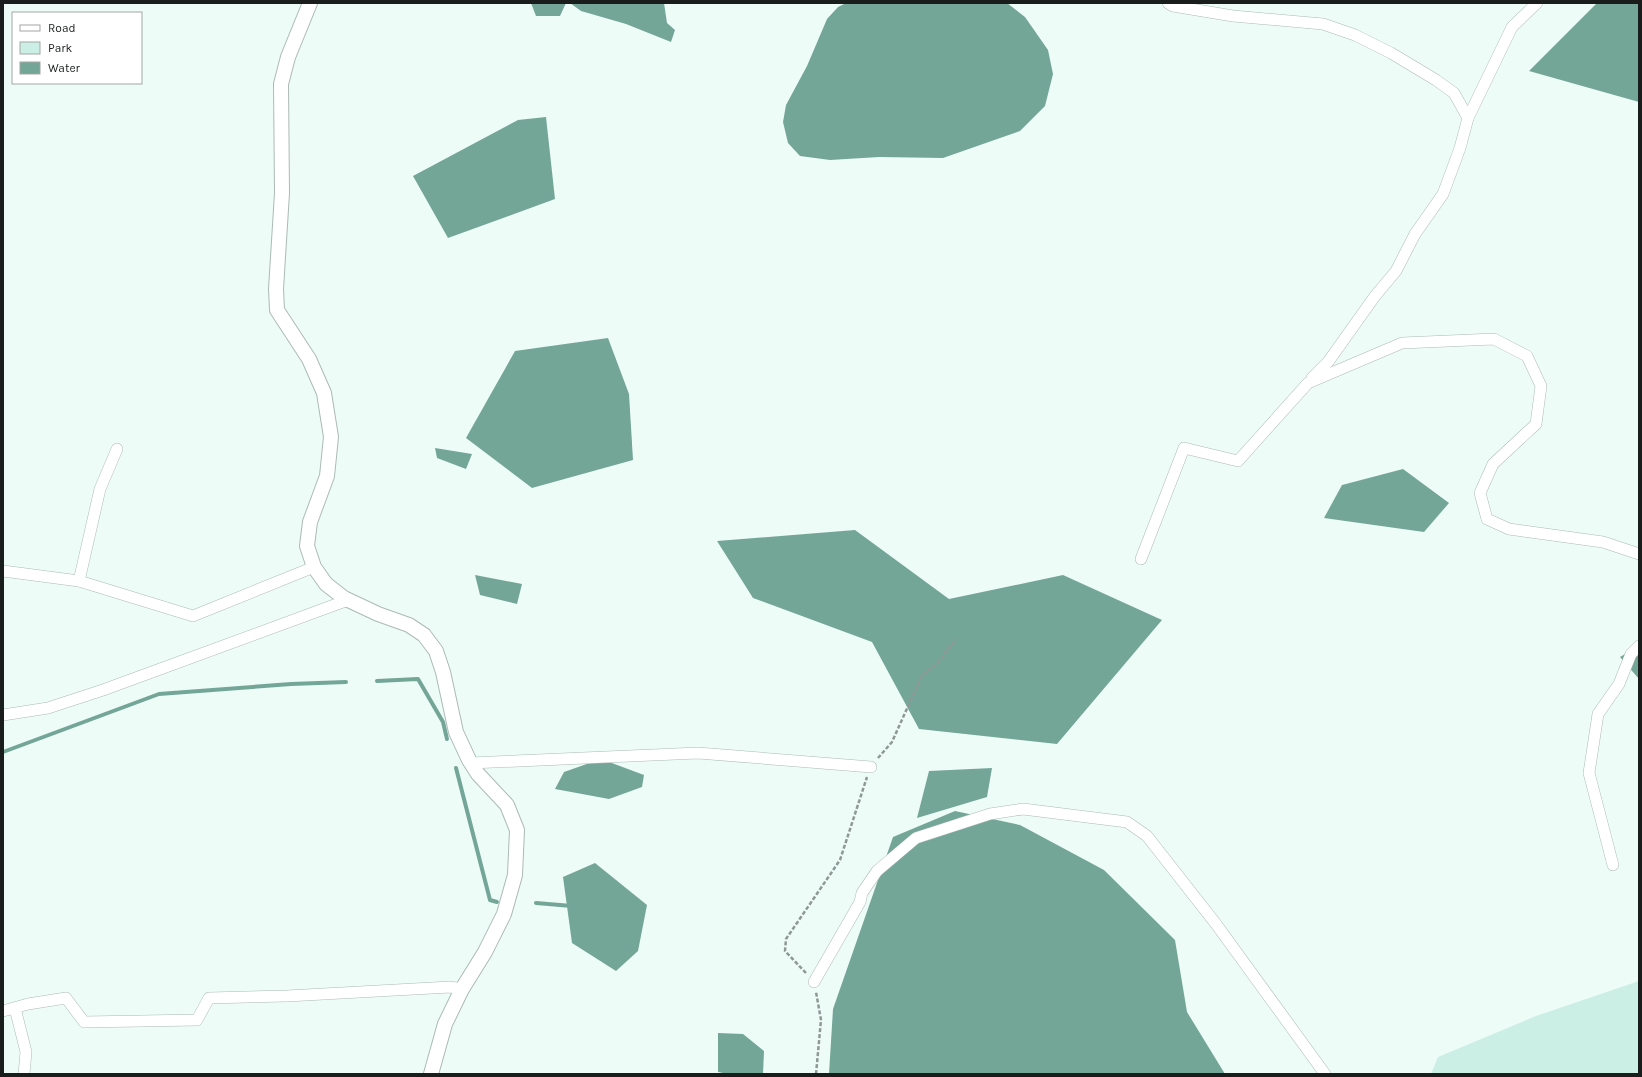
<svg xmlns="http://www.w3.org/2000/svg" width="1642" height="1077" viewBox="0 0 1642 1077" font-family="Karla,sans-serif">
<rect width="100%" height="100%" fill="#eefcf8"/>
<polygon fill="#cbefe4" points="1639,981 1639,1074 1431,1074 1438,1057 1536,1016"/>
<g fill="#74a698">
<polygon points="531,3 566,3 560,16 536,16"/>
<polygon points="570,3 664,3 667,23 675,30 671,42 626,24 581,11"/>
<polygon points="846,3 1007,3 1025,17 1048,50 1053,74 1045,106 1020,131 943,158 879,157 830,160 800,156 788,143 783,122 786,105 807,66 827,19 838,7"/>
<polygon points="1597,3 1639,3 1639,102 1529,71"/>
<polygon points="546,117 555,199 448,238 413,176 518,120"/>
<polygon points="608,338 629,394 633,460 532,488 466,438 515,351"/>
<polygon points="435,448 472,454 466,469 437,458"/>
<polygon points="1403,469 1449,503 1424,532 1324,518 1342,485"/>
<polygon points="855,530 949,599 1063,575 1162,620 1057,744 919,729 872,642 753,598 717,541"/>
<polygon points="475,575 522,584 517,604 480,595"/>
<polygon points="1639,646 1639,679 1620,657"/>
<polygon points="601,759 644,775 642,787 609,799 555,789 564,772"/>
<polygon points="992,768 987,797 917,818 929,771"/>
<polygon points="955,811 1020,825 1104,870 1175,940 1187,1012 1225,1074 829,1074 833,1009 893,837"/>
<polygon points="595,863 647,905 638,951 616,971 572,943 563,877"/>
<polygon points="718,1033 743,1034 764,1051 763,1074 728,1074 718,1072"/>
</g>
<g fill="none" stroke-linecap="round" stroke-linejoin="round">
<g stroke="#74a698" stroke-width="4">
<polyline points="377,681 418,679 443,722 447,739"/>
<polyline points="3,752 159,694 291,684 346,682"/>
<polyline points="456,768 490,900 497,902"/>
<polyline points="536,903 572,906"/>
</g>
<g stroke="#acbab5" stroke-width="12">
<g id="minor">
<polyline points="1168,3 1173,6 1233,16 1323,24 1355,35 1391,53 1436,80 1454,93 1468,118 1460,148 1443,194 1415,234 1396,271 1375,296 1328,362 1312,378"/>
<polyline points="1468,118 1512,27 1537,3"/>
<polyline points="1141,559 1184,448 1238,461 1308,383 1402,343 1494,339 1527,356 1541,386 1536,424 1493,464 1480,493 1487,519 1509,529 1603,542 1639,554"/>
<polyline points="3,571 79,581 193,616 314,567"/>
<polyline points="79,581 100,489 117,449"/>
<polyline points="3,715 48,708 103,690 348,600"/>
<polyline points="471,763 698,753 871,767"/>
<polyline points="1613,865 1589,773 1598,714 1619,684 1631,654 1639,646"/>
<polyline points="814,982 860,902 862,893 877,871 916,838 990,814 1023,809 1127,822 1147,836 1216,924 1325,1074"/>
<polyline points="15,1008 26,1052 24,1074"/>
<polyline points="3,1011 28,1004 66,998 84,1022 197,1020 209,998 287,996 450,987 462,989"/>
</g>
</g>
<g stroke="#acbab5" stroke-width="16">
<polyline id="tertiary" points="310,3 288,57 281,84 282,193 276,289 277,310 309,359 324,393 331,437 327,476 310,522 307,546 314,567 326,584 344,598 378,614 409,625 424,635 436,651 443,672 456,732 469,760 478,774 507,805 517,830 515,875 504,914 485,952 462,989 445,1024 431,1074"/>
</g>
<g stroke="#8e9895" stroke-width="2.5" stroke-dasharray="4 2" stroke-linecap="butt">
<polyline points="878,758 892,742 922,675 936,665 956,639"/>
<polyline points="806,973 785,951 786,939 840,860 867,777"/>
<polyline points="816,1074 821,1020 816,992"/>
</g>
<use href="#minor" stroke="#fff" stroke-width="11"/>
<use href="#tertiary" stroke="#fff" stroke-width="14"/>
</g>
<rect width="1642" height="1077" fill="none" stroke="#191e1c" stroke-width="8"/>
<rect x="12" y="12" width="130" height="72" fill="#ffffff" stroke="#a3a5a4"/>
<rect x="20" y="25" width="20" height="6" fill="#ffffff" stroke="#a3a5a4"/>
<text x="48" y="32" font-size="12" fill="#191e1c">Road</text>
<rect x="20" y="42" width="20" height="12" fill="#cbefe4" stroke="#a3a5a4"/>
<text x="48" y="52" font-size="12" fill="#191e1c">Park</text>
<rect x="20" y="62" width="20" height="12" fill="#74a698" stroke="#a3a5a4"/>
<text x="48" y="72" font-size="12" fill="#191e1c">Water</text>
</svg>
